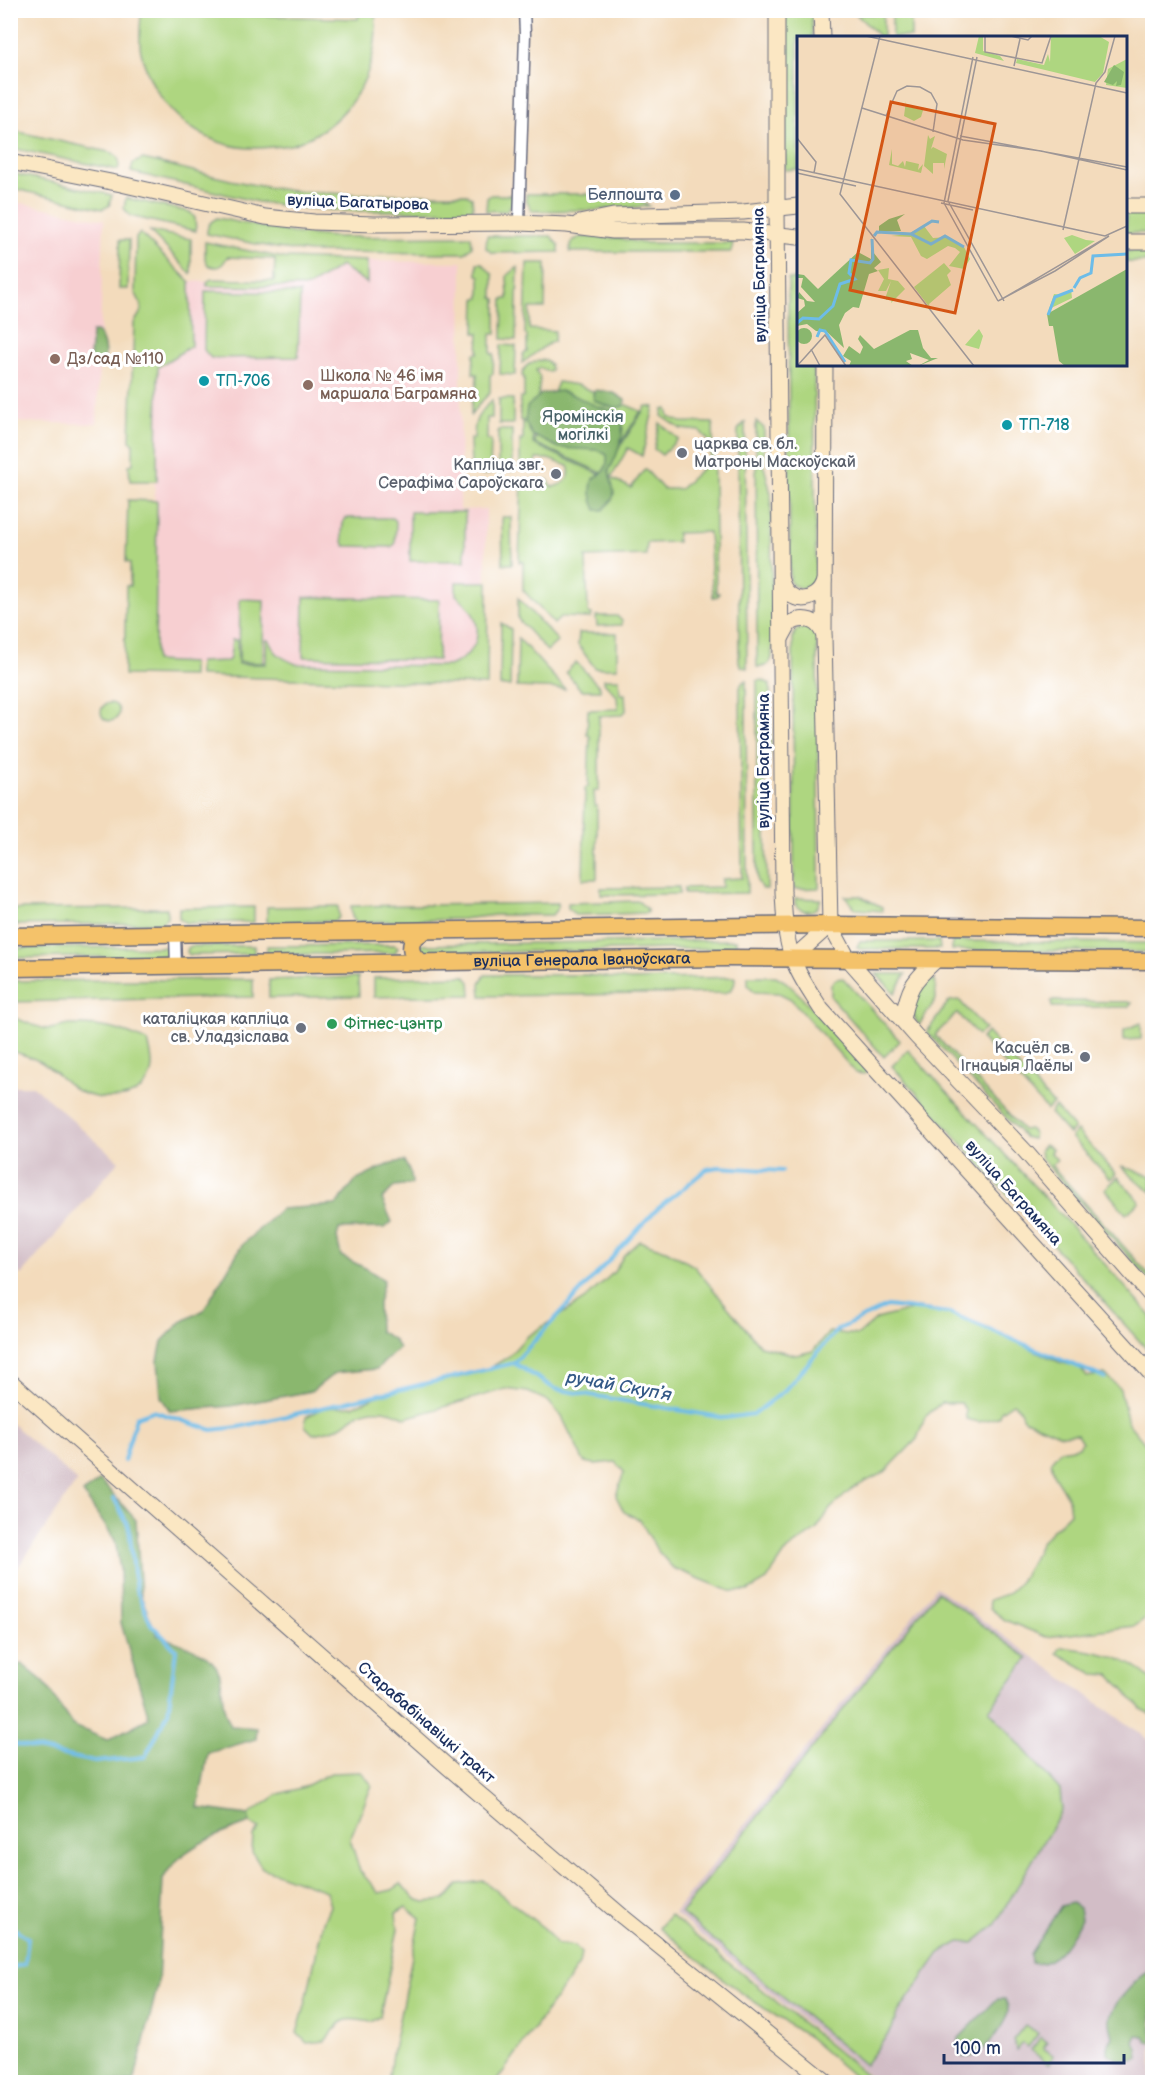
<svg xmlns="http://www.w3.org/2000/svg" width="1163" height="2093" viewBox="0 0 1163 2093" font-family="'Balsamiq Sans',sans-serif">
<rect width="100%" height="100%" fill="#fff"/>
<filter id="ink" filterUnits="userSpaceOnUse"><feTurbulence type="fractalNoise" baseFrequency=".0167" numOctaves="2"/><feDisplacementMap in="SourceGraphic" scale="12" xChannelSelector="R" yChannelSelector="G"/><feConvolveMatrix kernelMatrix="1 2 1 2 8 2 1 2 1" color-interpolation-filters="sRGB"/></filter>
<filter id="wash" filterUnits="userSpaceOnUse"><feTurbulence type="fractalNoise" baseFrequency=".008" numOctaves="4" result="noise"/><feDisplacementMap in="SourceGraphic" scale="24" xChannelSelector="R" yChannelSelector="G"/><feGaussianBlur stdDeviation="1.35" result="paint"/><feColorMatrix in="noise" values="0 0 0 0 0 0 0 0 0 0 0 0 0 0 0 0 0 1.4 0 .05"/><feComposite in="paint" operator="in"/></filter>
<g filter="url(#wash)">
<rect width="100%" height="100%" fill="#f3dbbc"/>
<g fill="#f7cfd1">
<polygon points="11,201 104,220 97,424 11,422"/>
<polygon points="335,261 462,262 460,510 486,509 486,670 153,663 157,280 302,285"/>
</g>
<g fill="#d2bdc6">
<polygon points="11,1086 33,1086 119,1161 21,1275 11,1266"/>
<polygon points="11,1423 77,1481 11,1578"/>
<polygon points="936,1587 1152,1742 1152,2082 877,2082 674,1913"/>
</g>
<g fill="#aed680" stroke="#64826f" stroke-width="1.5">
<path d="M141,11L358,19L359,11H375C381,69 351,124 294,144C287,146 279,146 271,147C209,155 155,113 141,52C138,39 141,23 141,11Z"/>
<polygon points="785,11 812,11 812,37 798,38 798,169 785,170"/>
<polygon points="873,11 883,11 883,37 880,37 856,14 873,14"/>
<rect x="892" y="11" width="19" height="26"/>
<path d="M10,130L113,153C120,158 120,162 118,170L11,148Z"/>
<path d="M143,159C193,170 244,186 296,191C352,196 409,194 466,194L472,197L473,211H344L294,207L258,202L131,172L133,163Z"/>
<polygon points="11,173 112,195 109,206 102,209 11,188"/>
<polygon points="526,194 631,194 649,206 596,210 532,211 526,200"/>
<polygon points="491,195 513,195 513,203 506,211 486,211 487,198"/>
<polygon points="126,198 190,212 195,218 196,231 130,216 124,208"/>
<rect x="1126" y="213" width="26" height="20"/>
<path d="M217,218L293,233L336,237L471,236L472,246L465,253L310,252L276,248L207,234C207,225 210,222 217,218Z"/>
<polygon points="150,231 191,239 191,274"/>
<polygon points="140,233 190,282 191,346 158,367 157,481 130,481 129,465 133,464 133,443 130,441 134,323 141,312 141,304 135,292 136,238"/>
<polygon points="487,236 551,236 559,245 559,252 492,253 486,248"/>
<path d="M581,237L618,238L642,243H733L731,252H570C570,243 572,240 581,237Z"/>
<polygon points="120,240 129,240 128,289 119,289"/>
<path d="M205,242L284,258L367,261V283L341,266L308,287L207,286V283L211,279L274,281L275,259L227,257C222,267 218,269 208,265L205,259Z"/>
<rect x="1126" y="251" width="26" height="11"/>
<polygon points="477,263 482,263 493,275 493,298 496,299 496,334 491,334 491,354 494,354 493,374 490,375 490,393 480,403 471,415 472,399 476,398 477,374 473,374 474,354 478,353 479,333 475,333 476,299 480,298 480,276 477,275"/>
<path d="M527,263H546L545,308H530L529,329L555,331L554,341C541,347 534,355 522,363L523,354L527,352V335L525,334Z"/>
<polygon points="518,267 516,340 502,339 503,299 508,299 507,276"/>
<polygon points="788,279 798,279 798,364 814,365 816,577 814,583 803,589 792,585 790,580"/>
<polygon points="205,291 300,293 298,357 211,358 204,350"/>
<polygon points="501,345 516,346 515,375 500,374"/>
<path d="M545,360L550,364L551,371L549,372L540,368L536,370L540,378L533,444L602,475L646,406L654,407L642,456L628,448L611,478L631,488L645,469L663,489H680L711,460L709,441L700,431L681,429L662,416L663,409H667L669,417L681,422L713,423L716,593H719L718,596L713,597L709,532L677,533V542L647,543L646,555L586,557L588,613L592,614L591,618L561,617L554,624L523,590V562H519L522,480H548L552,487C563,485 573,478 568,466L548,459H536V468L523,469L520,465V440H523V421L520,420V398L524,397V377L522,376C523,363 535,361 545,360Z"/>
<polygon points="558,382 577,385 641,411 602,473 534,443"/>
<rect x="499" y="399" width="14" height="25"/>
<path d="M492,400V418H487V440H491L490,474L482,475L471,465L470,439H474C474,418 478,415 492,400Z"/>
<path d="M756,421L764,428V466L771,494L772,658C769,666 765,667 757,667Z"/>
<polygon points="745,422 747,668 742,667 739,662 738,430"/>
<polygon points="660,423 678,439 662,455 654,449"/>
<polygon points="498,430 512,430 512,471 503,471 503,475 498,476"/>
<polygon points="128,500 157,501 155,661 192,663 192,676 124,675 126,586 130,586 130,563 126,562"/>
<rect x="410" y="512" width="55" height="49"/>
<polygon points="502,517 511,517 512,564 503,564"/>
<path d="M346,518H392L396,522L395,544L391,547L345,546C341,540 341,523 346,518Z"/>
<path d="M456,582H488L487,685L199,676V662L228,661L230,658L232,640H237L238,664H266V640H269C274,654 282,658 296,664L449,666C485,652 486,617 456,595Z"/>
<polygon points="304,597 439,600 438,660 303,657"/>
<polygon points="518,598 558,641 547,651 518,619"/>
<polygon points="240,599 264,600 263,663 239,662"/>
<polygon points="596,616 617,616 622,621 622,625 597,626"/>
<polygon points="501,623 511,629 510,686 500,686"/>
<path d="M809,626L816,632L817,640L819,888L794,889L793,638C795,628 800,627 809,626Z"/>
<polygon points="579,633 617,633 617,668 595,668 578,645"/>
<polygon points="518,638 565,689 517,687"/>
<polygon points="576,662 600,687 600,690 581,690 566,672"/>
<polygon points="604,679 619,679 620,694 625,694 626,711 621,715 599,716 599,791 594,791 595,806 597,806 597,879 583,879 585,788 588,787 590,736 587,735 588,710 618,709 617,696 604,682"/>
<polygon points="746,680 747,893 684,894 684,888 722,887 722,879 742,878 740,688 742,683"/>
<polygon points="762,680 770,684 771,747 765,784 767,889 762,889 757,881 757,681"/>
<circle cx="110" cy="712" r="9"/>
<polygon points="679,887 679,894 601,895 601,888"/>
<polygon points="845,896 860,896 882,907 882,911 856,909"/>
<path d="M795,898L821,899L817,908C808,914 801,911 795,904Z"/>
<polygon points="638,901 647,909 647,913 575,915 568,908 568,903"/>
<polygon points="558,903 557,909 552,915 495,915 462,919 356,922 352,917 351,906"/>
<polygon points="338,906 339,917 335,921 267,922 267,907"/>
<polygon points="254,907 254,922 186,923 179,919 179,908"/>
<polygon points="167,908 167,918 161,923 11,925 11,909"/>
<polygon points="736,940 736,948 421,953 418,945"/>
<polygon points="860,941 939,941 940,949 860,949 857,947"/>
<polygon points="952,941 1152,943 1152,952 952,950"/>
<polygon points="395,945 398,947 395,953 267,955 267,946"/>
<polygon points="191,946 254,946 254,954 190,955 187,952 188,948"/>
<polygon points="165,947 168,952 165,956 11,958 11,948"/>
<polygon points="876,974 906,974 895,993"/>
<path d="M485,975H587L630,980L735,977C735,986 733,990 724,993L481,996L480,983Z"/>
<polygon points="465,976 470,982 471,995 374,997 374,978"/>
<polygon points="748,976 776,976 786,982 802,997 867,1071 865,1074 856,1073 791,999 779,993 755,992 748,985"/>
<polygon points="358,977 359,996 269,998 269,980"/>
<polygon points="843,978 900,1041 884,1057 831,997 831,984 836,979"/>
<polygon points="253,979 253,997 11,1002 11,981"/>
<path d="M929,980H935L936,999L919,1025C906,1007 914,992 929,980Z"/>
<polygon points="959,1000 985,1029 978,1035 957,1013 935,1035 1023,1130 1029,1129 1034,1134 1032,1139 1024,1137 927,1032 949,1001"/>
<polygon points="1051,1001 1132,1002 1128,1007 1052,1007"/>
<path d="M11,1017C22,1020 35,1027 47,1029C54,1030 63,1025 70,1025C99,1024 122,1029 148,1042C153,1059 156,1076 141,1089C126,1102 95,1100 78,1091C65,1084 55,1070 41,1062C31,1057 22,1054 11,1051Z"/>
<polygon points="1141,1023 1141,1039 1124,1040 1124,1030"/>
<polygon points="987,1032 1053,1104 1047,1110 981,1038"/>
<polygon points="908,1050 1063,1217 1152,1317 1152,1355 892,1066"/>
<polygon points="1055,1107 1074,1128 1069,1134 1050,1113"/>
<polygon points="1077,1131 1116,1174 1110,1179 1071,1137"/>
<polygon points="1044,1145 1052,1149 1050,1152 1057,1160 1051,1165 1152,1278 1152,1283 1041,1158 1040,1150"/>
<polygon points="1121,1166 1152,1176 1152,1192 1139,1183"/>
<polygon points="1118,1177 1140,1202 1126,1214 1105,1189"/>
<path d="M639,1241L666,1250L694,1266L760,1346L796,1355L813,1351L829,1332L858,1335L877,1319L918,1308L952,1313L987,1327L1059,1362L1080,1367L1087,1377L1105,1374L1120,1389L1128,1423L1152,1452V1613L1135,1626L1046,1637L1005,1620L990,1608L989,1600L1007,1594L1019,1583L1033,1560L1041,1542L1070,1513L1068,1498L1054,1476L1051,1461L1060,1450L1079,1447L1082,1442L1077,1434L1061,1435L1023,1419L1019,1408L1013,1403L1001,1411L998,1417L979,1422L966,1419V1410L961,1403H941L925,1417L917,1439L885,1472L853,1488L830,1509L816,1530L787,1550L767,1580L748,1591H730L673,1568L657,1550L640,1520L624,1512L616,1496L624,1472L615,1462L595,1464L584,1462L562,1417L548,1401L528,1392L505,1389L406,1418C390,1409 374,1406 356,1415C350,1418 346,1424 341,1426C332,1431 322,1432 313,1434L305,1426L306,1417L322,1408L353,1406L375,1397L403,1389L461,1377L488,1369L508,1357L526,1337L584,1300L614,1272L624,1255Z"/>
<polygon points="937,1592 1028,1658 989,1710 1060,1790 1062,1810 995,1925 973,1943 959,1942 940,1953 897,2014 892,2029 865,2065 681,1913"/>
<path d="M1061,1647C1097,1651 1125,1655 1152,1680V1715L1141,1709L1110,1675L1094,1674L1057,1653Z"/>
<path d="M361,1772L372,1785L350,1839L360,1871L379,1893L392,1890L401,1884L415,1899L425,1902L445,1900L459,1884L484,1881L545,1929L556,1944L575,1946L581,1953L579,1965L496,2082H394L389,2076L392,2054L420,1918L406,1907L396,1913L398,1929L380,2016L371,2022C341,2016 344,2019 325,2041L307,2043L297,2033L305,2006L323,1922L330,1906L326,1891L262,1868L252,1852L253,1836L259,1828L250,1823L248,1815L279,1794L304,1787L331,1773Z"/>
<polygon points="670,1915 875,2082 860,2082 808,2037 741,1993 659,1928"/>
<polygon points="1025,2025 1038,2034 1028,2047 1023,2043 1017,2050 1013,2040"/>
<polygon points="1041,2037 1047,2042 1043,2048 1054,2056 1048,2064 1031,2050"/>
</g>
<g fill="#8ab76e" stroke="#527366" stroke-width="1.5">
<path d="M92,332H97C104,339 107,354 103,363L97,365L92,363L90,357Z"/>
<path d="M596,390L614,393L625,400L624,406C614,410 604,405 594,400L593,394Z"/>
<path d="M560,391C574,394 581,399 594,405C602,409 615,409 620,416C628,429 616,459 609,470C612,492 621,493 603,510H596C591,500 589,490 593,479C604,473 608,468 607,455L598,450L559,448L532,435L525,422L527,407L541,394Z"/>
<polygon points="404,1161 411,1174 412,1184 395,1186 382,1199 392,1222 384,1228 339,1229 337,1238 341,1256 367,1269 384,1280 378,1303 379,1331 393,1339 399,1348 377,1369 335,1373 312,1391 231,1406 170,1411 161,1397 158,1361 162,1341 181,1322 204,1310 242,1245 281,1209 336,1205 355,1181 392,1163"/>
<path d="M100,1480L136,1520L141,1596L157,1635C175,1642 213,1652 219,1672C225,1693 219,1704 231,1726L257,1728L256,1739L208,1753L198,1808L248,1815L250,1823C217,1835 181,1846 163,1879L158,1984L134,2082H11V1666L22,1664L44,1682L72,1725L107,1740L149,1718L121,1623L120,1570L115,1540L83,1493Z"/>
<path d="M1072,1903L1079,1908L1081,1919C1071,1937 1056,1968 1031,1963L1030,1954L1061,1906Z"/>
<path d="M1152,1969V2042H1148L1144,2036L1137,2035L1134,2042L1138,2049L1139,2059C1125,2064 1119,2061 1107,2053V2046L1113,2037C1112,2032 1109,2024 1110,2019C1112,2003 1139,1977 1152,1969Z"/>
<path d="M997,1999H1005C1006,2002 1008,2005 1008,2008C1009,2020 989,2045 980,2052C975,2057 969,2057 963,2057L959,2049V2038Z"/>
</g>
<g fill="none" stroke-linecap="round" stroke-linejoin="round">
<g stroke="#6dbce8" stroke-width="4">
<polyline points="514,1363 656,1210 707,1169 719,1167 782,1171"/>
<polyline points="124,1461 136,1417 153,1411 212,1430 239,1427 514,1363 555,1389 725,1418 754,1414 784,1391 837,1330 887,1306 950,1313 1105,1378"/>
<polyline points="10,1743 95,1762 145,1757 168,1713 176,1650 151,1624 136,1589 129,1527 114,1498"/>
<polyline points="10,1926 28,1938 25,1964 10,1968"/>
</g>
</g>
</g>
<g filter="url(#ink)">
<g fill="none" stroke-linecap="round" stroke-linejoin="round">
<g stroke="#676b7f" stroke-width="13">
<g id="street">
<polyline points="519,223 525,34 524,10"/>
<polyline points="175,934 176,966"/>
</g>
</g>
<g stroke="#676b7f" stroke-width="17">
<g id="secondary">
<path d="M777,10V208L783,892C784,915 785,938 793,959C799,977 811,993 821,1009L1152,1375"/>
<polyline points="821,10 822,38"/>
<polyline points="10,162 121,184 265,217 314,222 375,224 519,223 567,225 613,231 743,231 798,237"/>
<polyline points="1126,206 1152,206"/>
<polyline points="579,223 613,216 743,212 798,206"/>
<polyline points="1126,242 1152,242"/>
<polyline points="825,364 824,636 830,925 849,960 916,1036 1025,1151 1152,1297"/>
<path d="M781,580C787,605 817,605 824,581"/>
<path d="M782,637L789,624C804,615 819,620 824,636"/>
<polyline points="792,959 830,925"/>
<path d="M902,1019C909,988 911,983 935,961"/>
<polyline points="10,1381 448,1767 623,1917 827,2082"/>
</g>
</g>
<g stroke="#676b7f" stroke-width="19">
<g id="primary">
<path d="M424,931L413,939C408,951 414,960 425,963"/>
<polyline points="10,936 830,925 1152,928"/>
<path id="s1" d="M10,968L726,958L1152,961"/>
</g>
</g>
<use href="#street" stroke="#fff" stroke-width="10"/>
<use href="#secondary" stroke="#fbe7c3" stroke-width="15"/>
<use href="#primary" stroke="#f4c26a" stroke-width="16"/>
</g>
</g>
<circle fill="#5c6f8a" stroke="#fff" stroke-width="2" cx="675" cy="195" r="6"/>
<g fill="#8d6e63" stroke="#fff" stroke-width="2">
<circle cx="55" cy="359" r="6"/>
<circle cx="308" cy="385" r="6"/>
</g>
<g fill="#0f9aa8" stroke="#fff" stroke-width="2">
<circle cx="204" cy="381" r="6"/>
<circle cx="1007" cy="425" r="6"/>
</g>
<g fill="#6b7280" stroke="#fff" stroke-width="2">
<circle cx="682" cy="453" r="6"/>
<circle cx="556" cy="474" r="6"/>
<circle cx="301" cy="1028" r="6"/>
<circle cx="1085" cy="1057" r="6"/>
</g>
<circle fill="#2e9e5b" stroke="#fff" stroke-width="2" cx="332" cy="1024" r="6"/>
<g text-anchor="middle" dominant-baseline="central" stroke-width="6" stroke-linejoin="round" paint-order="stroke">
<g font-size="16" fill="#4e5e75" stroke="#fff" text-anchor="end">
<text x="663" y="195">Белпошта</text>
</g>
<g font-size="16" fill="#1b2f5e" stroke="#fff">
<text transform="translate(358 203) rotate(2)">вуліца Багатырова</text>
<text transform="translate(760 275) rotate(-91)">вуліца Баграмяна</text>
<text transform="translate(764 761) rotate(-90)">вуліца Баграмяна</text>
<text stroke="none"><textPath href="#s1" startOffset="572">вуліца Генерала Іваноўскага</textPath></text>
<text transform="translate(1013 1193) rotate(48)">вуліца Баграмяна</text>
<text transform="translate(426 1723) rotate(41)">Старабабінавіцкі тракт</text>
</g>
<g font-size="16" fill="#785e54" stroke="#fff" text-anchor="start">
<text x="67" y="359">Дз/сад №110</text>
<text x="320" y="376">Школа № 46 імя<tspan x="320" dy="18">маршала Баграмяна</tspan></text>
</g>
<g font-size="16" fill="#0d838f" stroke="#fff" text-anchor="start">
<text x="216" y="381">ТП-706</text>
<text x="1019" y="425">ТП-718</text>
</g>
<g font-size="16" fill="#476168" stroke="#fff">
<text x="583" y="417">Яромінскія<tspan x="583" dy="18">могілкі</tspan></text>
</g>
<g font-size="16" fill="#5b616d" stroke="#fff" text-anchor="end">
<text x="694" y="444" text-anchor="start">царква св. бл.<tspan x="694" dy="18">Матроны Маскоўскай</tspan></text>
<text x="544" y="465">Капліца звг.<tspan x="544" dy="18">Серафіма Сароўскага</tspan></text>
<text x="289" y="1019">каталіцкая капліца<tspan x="289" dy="18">св. Уладзіслава</tspan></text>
<text x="1073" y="1048">Касцёл св.<tspan x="1073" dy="18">Ігнацыя Лаёлы</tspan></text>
</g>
<g font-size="16" fill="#27864d" stroke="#fff" text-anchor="start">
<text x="344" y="1024">Фітнес-цэнтр</text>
</g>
<g font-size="18" font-style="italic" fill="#345987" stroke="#fff">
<text transform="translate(619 1386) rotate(10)">ручай Скупʼя</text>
</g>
</g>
<g transform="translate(797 36)">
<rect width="330" height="330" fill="#f3dbbc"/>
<path d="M182,0H186V15L203,20L207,25L178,17ZM254,0H302L312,6L306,37L298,46L219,27L220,23L247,29L251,18L253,26ZM330,23V52L309,49L311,33ZM109,65V70L125,74L127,71L124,81L117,85L107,80ZM131,99L133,103L138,100L134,113L136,111L150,118L147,133V127H136V138L127,130ZM95,113V128L101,130L106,125L108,131L109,125L122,128L121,134L126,128L124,137L92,129ZM127,190L136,202L151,201L167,211L173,223L167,233L152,230L163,216L158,212L151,210L130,223L124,220L114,201L94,200L111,198ZM275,199L289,204L298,205L278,218L267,202ZM147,227L154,235L150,239L154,249L132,268L133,272L117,251ZM92,232L91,243L101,245L108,253L94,267L95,263L89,264V260L94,245L89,255H81L87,243L81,234ZM274,253L275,262L252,273L257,258L266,259ZM182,293L186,300L182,313L168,309Z" fill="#aed680"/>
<path d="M317,29L327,36L324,49L319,50L320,45L316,49L307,46ZM108,178L100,184L104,195L82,196V190L92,183ZM74,201L76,216L84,226L77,232L81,235L72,238L62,272L56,271L48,277L42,289L47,312L30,296L19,295L10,288L0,290V277L8,270L7,264L0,262L2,256L10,265L18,266L4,251L6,242H0V238L7,239L21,253L61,216L74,223ZM330,233V330H268L262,325L256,290H252L250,278ZM-1 300a8 8 0 1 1 16 0a8 8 0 1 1-16 0ZM113,294H121L126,312L134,322H141L121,330L132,324L113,317L115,323L109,325L116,330H52L54,325L46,320L52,310L63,318L66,311L61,303L63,299L77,313Z" fill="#8ab76e"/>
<path fill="none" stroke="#6dbce8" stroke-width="3" d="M114,198L135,185L142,186M77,200L80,196L114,198L134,208L148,200L167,211M277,252L283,242L294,237L296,220L330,218M251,279L258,261L276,254M0,287L6,282L22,283L36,270L43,248L58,243L52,237L54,224L73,227L76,223L75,203M20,301L23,294L28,295L48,326"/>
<path fill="none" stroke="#9d9696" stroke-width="1.5" d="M69,0L330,57M83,0L43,158L177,330M188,0V16L245,27L254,0M214,0L231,4L235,0M176,21L147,167L201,265M180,21L151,165L207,265M217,30L223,3M65,72L166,104L244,115L330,134M89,80L100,55L110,50L123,51L134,57L140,68L136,96M163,100L330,131M0,102L19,126L17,137M0,133L308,200L330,190M0,137L59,150M144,167L176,174M266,194L299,47L308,36L318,0M205,263L312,200M201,265L258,235L312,200M14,313L23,330M0,330L28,299L49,330"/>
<path fill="#d45514" fill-opacity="0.15" stroke="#d45514" stroke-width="3" d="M94,66L198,88L158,277L53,254Z"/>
<rect width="330" height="330" fill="none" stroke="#1b2f5e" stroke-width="3"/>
</g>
<rect width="1163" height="2093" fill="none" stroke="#fff" stroke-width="36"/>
<path d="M944 2054v9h180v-9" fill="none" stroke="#1b2f5e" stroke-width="3"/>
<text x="953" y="2054" font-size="18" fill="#1b2f5e" stroke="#ffffff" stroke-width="4.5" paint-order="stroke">100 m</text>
</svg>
